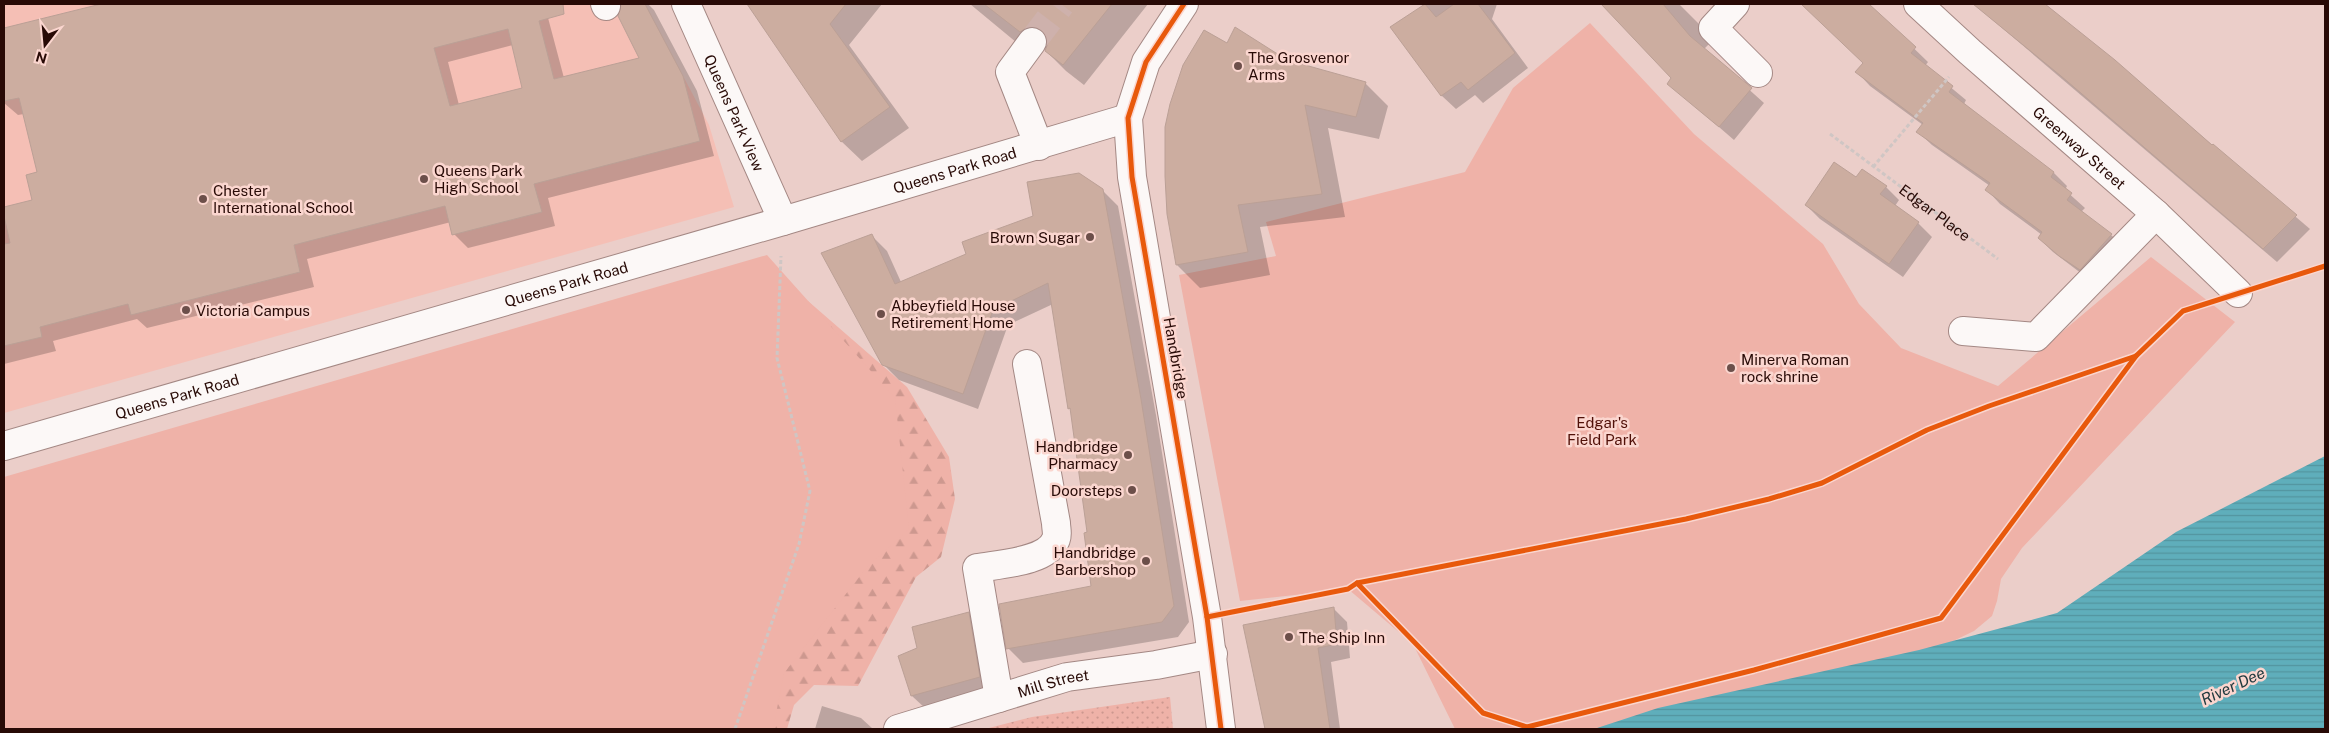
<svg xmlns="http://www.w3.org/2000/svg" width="2329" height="733" viewBox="0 0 2329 733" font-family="'Public Sans',sans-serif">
<defs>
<pattern id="grass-dots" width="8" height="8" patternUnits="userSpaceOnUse" patternTransform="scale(1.25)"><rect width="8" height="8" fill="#efb2a8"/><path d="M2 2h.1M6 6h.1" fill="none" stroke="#cd988f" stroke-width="1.8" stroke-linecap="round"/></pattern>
<pattern id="forest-firs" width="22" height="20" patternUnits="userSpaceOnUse" patternTransform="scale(1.25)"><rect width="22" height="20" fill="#efb2a8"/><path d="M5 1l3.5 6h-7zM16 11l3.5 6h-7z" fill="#cd988f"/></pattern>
<pattern id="water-rules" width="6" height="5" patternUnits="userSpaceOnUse" patternTransform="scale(1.25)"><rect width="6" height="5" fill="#5faebb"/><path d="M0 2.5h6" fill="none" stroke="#53949f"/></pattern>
</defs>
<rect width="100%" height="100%" fill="#ebcec9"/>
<polygon fill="#f5bfb5" points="4,4 645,4 709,125 734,207 4,413"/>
<polygon fill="url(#grass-dots)" points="1170,697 1173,729 985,729 1032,717"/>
<polygon fill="url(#forest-firs)" points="808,301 907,387 949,457 955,499 941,557 916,577 858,686 814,685 794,705 787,729 748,729"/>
<g fill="#efb2a8">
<polygon points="1590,23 1694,134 1823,244 1859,304 1901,348 1998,386 2151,257 2235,322 2022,548 2001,579 1997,601 1992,616 1974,631 1947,644 1648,729 1455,729 1413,644 1348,589 1240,601 1179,275 1276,256 1266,222 1465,172 1513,88"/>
<polygon points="767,255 895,398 909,529 867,567 784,673 773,729 4,729 4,477"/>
</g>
<polygon fill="url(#water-rules)" points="2325,456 2325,729 1594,729 1658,708 1919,650 2057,613 2176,532"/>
<g fill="#0003" fill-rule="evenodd">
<path d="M107,4H537L547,14L564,78L641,59L622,4H648L654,10L697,91L714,156L548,198L555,226L468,248L454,234L451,222L307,259L314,287L147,328L137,319L53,341L56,351L4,364V208L33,201L39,173L24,114L18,115L4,103V29ZM513,45L524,88L459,105L448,62Z"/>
<polygon points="749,4 882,4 849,45 909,128 862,161 841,141"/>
<polygon points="970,4 1148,4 1084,85 1066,71 1046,51 1047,47 1041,52 1023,48"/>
<polygon points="1428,4 1497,4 1492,19 1528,68 1483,103 1475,95 1456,109 1442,96 1392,27"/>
<polygon points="1607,4 1679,4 1712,37 1711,42 1704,49 1764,103 1734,140 1668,83 1673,78"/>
<polygon points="1805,4 1868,4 1928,62 1925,66 1966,100 1964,104 2054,173 2067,186 2065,190 2085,208 2081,212 2111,235 2125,248 2094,283 2053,252 2039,238 2042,235 2000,204 1987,190 1990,186 1932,145 1918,132 1923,125 1870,86 1857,72 1865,63"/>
<polygon points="1974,4 2044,4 2114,61 2310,229 2277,262"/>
<polygon points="1227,45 1365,83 1388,106 1379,139 1328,128 1345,217 1260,227 1270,275 1200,288 1177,265"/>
<polygon points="1856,179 1886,187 1899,200 1895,206 1918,223 1932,237 1903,277 1820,219 1806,205"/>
<polygon points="1102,190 1118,206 1156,415 1189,622 1178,637 1023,663 1008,648 1092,587 1089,533 1072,411 1069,408 1053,304 1008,325 978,409 899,380 883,364 872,236 887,251 901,282 967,255"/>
<polygon points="1333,608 1347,622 1350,658 1331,662 1340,729 1266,729 1245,626"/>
<polygon points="968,614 982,628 993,690 926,709 912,696"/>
<polygon points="822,706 861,718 873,729 815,729"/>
</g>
<g fill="#ccada0" stroke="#bba096" fill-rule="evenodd">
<path d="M101,4H563L564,14L539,21L554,79L639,58L618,16L621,4H645L683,76L700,141L534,184L542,212L452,235L445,206L294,245L300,272L131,315L128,304L40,327L42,337L4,346V244L10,243L4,216V207L32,200L26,175L37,172L19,98L4,101V28ZM508,29L522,88L450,106L434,48Z"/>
<polygon points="747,4 846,4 830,24 890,107 841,142"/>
<polygon points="984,4 1112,4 1063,65 1045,51 1048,43 1046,35 1042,30 1033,26 1026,28 1020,32"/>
<polygon points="1425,4 1436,17 1454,4 1478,4 1515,53 1468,90 1461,82 1441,96 1390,27"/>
<polygon points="1601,4 1663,4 1690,36 1752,88 1719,127 1667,84 1671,78"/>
<polygon points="1801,4 1869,4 1916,47 1911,53 1953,86 1949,92 2054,172 2051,177 2072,193 2067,200 2112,234 2080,270 2059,256 2038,238 2042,232 1985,190 1990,183 1916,132 1923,123 1855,72 1863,63"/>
<polygon points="1973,4 2045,4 2115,60 2212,145 2213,144 2297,215 2263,249 2061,76"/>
<polygon points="1235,27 1287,60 1366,82 1356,117 1305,105 1322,194 1238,205 1248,252 1176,265 1167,214 1165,176 1165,127 1170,104 1183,65 1204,30 1227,43"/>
<polygon points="1834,162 1856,177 1862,169 1887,186 1880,194 1919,222 1889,264 1805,205"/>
<polygon points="1079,173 1103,189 1141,399 1174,606 1162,622 1006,649 999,604 1091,586 1084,533 1087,532 1070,408 1068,409 1048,283 993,310 963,394 882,365 821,253 872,234 895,284 966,254 962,242 1033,216 1027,182"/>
<polygon points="1334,607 1337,644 1318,648 1330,729 1265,729 1243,625"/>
<polygon points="969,612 980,677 911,696 898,656 917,648 912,627"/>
</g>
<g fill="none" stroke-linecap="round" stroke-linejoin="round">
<polyline stroke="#ceb1ac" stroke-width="28" stroke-dasharray="28 14" stroke-linecap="butt" points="1032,42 1061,4"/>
<g stroke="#a48884" stroke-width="30">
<g id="minor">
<polyline points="605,4 606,6"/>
<path id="s2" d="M686,4L783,221"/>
<polyline points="1184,4 1146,62 1128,118 1132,177 1207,617 1221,729"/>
<polyline points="1735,4 1713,28 1758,73"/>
<path id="s3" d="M1918,4L1970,52L2156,214L2238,293"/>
<polyline points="1032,42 1010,72 1039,146"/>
<polyline points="1963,331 2036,337 2156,214"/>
<path id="s4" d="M4,446L783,221L1128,118"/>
<path d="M999,698L977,568C1000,564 1048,562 1056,539C1058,534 1056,528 1056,523L1027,364"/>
<path id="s5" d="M898,729L1067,677L1156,665L1213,654"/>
</g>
</g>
<g stroke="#cfc6c4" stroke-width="3" stroke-dasharray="4 2.5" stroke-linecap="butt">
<path id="s1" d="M1830,134L1998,259"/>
<polyline points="1873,167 1949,77"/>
<polyline points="735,729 799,544 810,491 777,358 781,256"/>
</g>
<use href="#minor" stroke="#fcf8f7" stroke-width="28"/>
<g stroke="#fbd6cf" stroke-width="8">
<g id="cycleway">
<polyline points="1184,4 1146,62 1128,118 1132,177 1207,617 1221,729"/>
<polyline points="1357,583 1483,713 1527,727 1754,670 1941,618 2136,356"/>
<polyline points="1207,617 1348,589 1357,583 1686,519 1769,499 1822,483 1927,430 1989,406 2136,356 2183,311 2325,266"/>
</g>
</g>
<use href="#cycleway" stroke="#e8590c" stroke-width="5"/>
</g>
<g fill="#6c4f4a" stroke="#fbd6cf" stroke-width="2">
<circle cx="1238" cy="66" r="5"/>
<circle cx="424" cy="179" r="5"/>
<circle cx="203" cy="199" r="5"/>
<circle cx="1090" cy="237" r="5"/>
<circle cx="186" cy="310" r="5"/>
<circle cx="881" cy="314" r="5"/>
<circle cx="1731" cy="368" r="5"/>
<circle cx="1128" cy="455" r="5"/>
<circle cx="1132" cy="490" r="5"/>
<circle cx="1146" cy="561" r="5"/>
<circle cx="1289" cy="637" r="5"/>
</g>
<g text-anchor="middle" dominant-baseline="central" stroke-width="5" stroke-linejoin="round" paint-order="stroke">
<g font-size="15" fill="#280a06" stroke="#fbd6cf" text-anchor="start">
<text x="1248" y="57">The Grosvenor<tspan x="1248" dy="17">Arms</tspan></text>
<text x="434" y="170">Queens Park<tspan x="434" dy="17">High School</tspan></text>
<text x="213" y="190">Chester<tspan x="213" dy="17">International School</tspan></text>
<text x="1080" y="237" text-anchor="end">Brown Sugar</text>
<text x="891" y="305">Abbeyfield House<tspan x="891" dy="17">Retirement Home</tspan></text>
<text x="196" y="310">Victoria Campus</text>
<text x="1741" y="359">Minerva Roman<tspan x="1741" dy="17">rock shrine</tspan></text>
<text x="1118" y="446" text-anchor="end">Handbridge<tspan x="1118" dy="17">Pharmacy</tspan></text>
<text x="1122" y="490" text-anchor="end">Doorsteps</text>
<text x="1136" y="552" text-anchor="end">Handbridge<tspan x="1136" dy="17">Barbershop</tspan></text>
<text x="1299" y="637">The Ship Inn</text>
</g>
<g font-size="15" fill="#280a06" stroke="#fbd6cf">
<text stroke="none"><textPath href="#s2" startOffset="119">Queens Park View</textPath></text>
<text stroke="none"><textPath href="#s3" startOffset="216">Greenway Street</textPath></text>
<text stroke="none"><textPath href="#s4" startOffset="990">Queens Park Road</textPath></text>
<text stroke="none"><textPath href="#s1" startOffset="131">Edgar Place</textPath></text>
<text stroke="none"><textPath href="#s4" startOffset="585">Queens Park Road</textPath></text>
<text transform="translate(1176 358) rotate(80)">Handbridge</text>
<text stroke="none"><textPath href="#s4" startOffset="180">Queens Park Road</textPath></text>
<text stroke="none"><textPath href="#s5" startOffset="162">Mill Street</textPath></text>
</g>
<g font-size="15" fill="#511008" stroke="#fbd6cf">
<text x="1602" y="422">Edgar's<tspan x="1602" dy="17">Field Park</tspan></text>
</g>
<g font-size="16" font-style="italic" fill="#213a3f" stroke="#fbd6cf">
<text transform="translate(2233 686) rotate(-25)">River Dee</text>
</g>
</g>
<rect width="2329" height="733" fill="none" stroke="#280a06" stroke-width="10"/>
<g transform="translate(45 45) rotate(196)" stroke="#fbd6cf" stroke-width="4" paint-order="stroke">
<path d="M0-4L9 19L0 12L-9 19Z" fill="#280a06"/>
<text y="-8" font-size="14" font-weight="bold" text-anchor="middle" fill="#280a06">N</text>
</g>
</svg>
